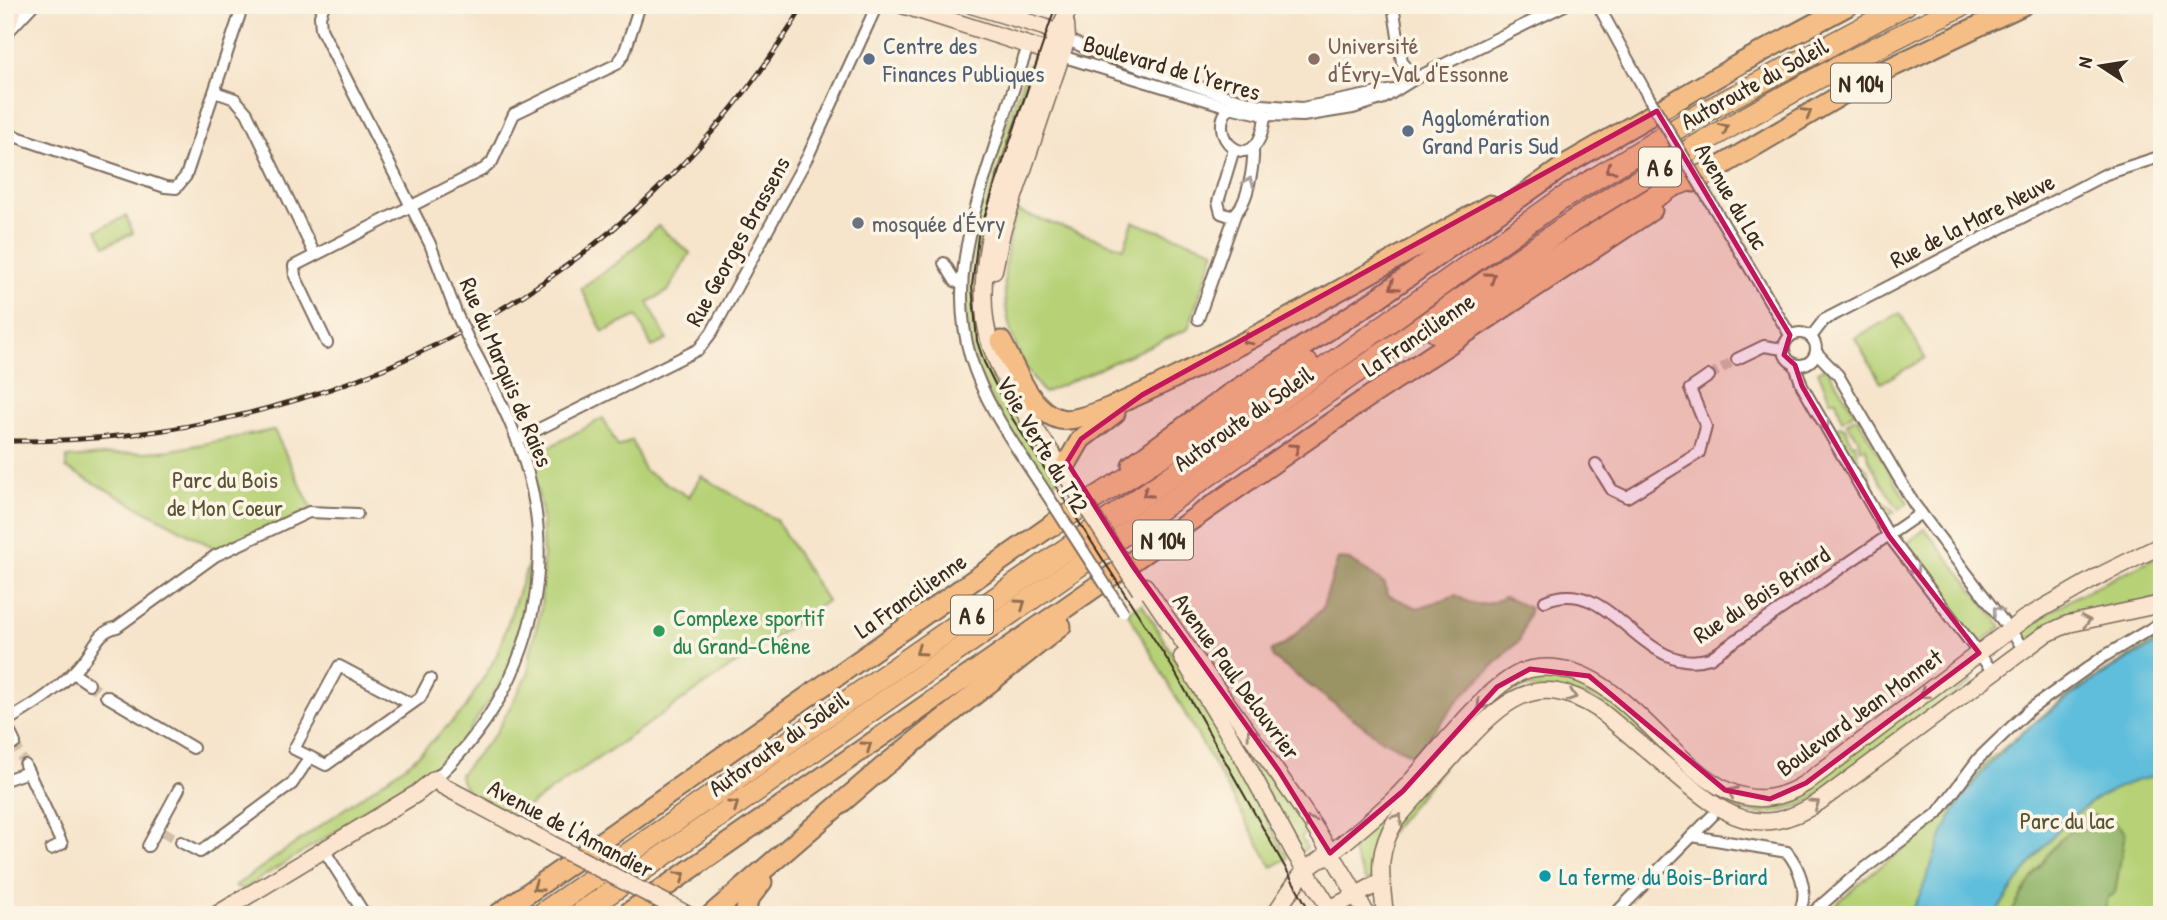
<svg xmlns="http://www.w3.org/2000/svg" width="2167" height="920" viewBox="0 0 2167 920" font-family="'Patrick Hand',sans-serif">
<rect width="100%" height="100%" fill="#fcf5e5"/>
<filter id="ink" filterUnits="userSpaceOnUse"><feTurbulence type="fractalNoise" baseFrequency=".0143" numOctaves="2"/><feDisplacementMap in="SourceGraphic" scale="14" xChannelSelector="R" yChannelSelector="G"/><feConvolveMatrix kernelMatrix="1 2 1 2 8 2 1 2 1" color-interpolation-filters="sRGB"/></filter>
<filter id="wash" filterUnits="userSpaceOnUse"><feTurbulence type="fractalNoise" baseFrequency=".00686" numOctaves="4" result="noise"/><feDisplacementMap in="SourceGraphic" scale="28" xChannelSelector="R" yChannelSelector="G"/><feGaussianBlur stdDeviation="1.57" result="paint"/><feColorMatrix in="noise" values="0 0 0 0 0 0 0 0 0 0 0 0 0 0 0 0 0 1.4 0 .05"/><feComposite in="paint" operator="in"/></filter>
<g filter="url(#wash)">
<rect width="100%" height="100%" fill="#f6e4cb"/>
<g fill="#b6d176" stroke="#787e4a" stroke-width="2">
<path d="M1028,65L1040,69L978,294L1061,477L1046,488C1019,444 984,399 971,348C947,258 999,149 1028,65Z"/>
<path d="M1016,211L1124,248L1133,222L1215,250L1188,329L1044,393C999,340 997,275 1016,211Z"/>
<polygon points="126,216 133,233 105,246 97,230"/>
<polygon points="658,226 690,253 668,291 648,302 667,340 652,347 637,316 603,332 581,288 618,262"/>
<polygon points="1900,313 1925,358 1881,383 1855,338"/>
<polygon points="1826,367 1855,412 1842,420 1836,400 1830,400 1818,371"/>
<path d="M1857,417L1908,503L1899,509C1889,495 1867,463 1866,448L1860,449L1858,438L1846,423Z"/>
<path d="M603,418L618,447L632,440L644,470L689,497L701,476L776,520L827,601L517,814C496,806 461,799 460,774L496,733L529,672L530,655L541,608L543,556L541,506L529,458Z"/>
<polygon points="1840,426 1846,429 1852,444 1855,443 1858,460 1868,470 1877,497 1895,512 1884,518 1832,431"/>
<polygon points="274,430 312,509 222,552 66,468 67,458 172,450"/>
<polygon points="1925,529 2002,627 1980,643 1905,549 1904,546"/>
<polygon points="2162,554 2162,597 2025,640 2019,630 2075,597"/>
<polygon points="528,564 526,599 513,654 503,680 454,753 409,786 243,889 236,888 235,886 412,761 464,710 496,657"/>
<polygon points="1142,604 1267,811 1268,822 1288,858 1272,867 1127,611"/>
<polygon points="2162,636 2162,915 1823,915 1875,870 1934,827 1986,763 2064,698"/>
<polygon points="1192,661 1311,831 1301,837 1307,848 1301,852"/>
<path d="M1965,670L1973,681L1813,799C1739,840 1701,786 1646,743L1652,735L1720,795L1751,804H1771L1806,788Z"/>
<polygon points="1559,673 1595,685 1647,731 1641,739 1590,697 1524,687 1510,693 1489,709 1375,851 1372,879 1367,884 1350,846 1499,693 1526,678"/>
</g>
<g fill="#90b367" stroke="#666e42" stroke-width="2">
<path d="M1338,559L1350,560L1385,584L1387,595L1418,608L1456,595C1473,607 1486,607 1504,597L1530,608L1520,640L1462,696L1414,756L1382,740L1273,658L1271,650L1284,645L1322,609Z"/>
<path d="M2089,814L2118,825L2125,833L2115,893L2108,898L2104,915H2010C2032,877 2053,839 2089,814Z"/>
</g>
<path fill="#5ebedc" stroke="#4c747d" stroke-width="2" d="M2162,641V775C2076,788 2040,851 1994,915H1909C1929,883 1934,848 1951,817C1992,742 2088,680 2162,641Z"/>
</g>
<g filter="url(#ink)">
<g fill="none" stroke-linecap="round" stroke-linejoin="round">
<g stroke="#d1bfa8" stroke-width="10" stroke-dasharray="10 5" stroke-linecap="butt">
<polyline points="1709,376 1737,359"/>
<polyline points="89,684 106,696"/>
<polyline points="15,743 25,765"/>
<polyline points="164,832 181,842"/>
</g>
<g stroke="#7c6b5b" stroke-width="14">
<g id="minor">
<polyline points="324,5 320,16 321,29 430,244 457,315"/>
<polyline points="1393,5 1402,62 1416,78"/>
<polyline points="1598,5 1649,98"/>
<polyline points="1020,20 1024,10 1031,5"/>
<polyline points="7,33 33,5"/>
<polyline points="1067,39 1087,49 1229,97 1262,105 1302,108 1393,90"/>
<path d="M1029,44C1015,82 1003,121 990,161C969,227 950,289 971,359C986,407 1017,448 1044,490"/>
<polyline points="1061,56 1229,107 1265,115 1303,116 1353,108 1384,98 1416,78 1565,5"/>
<polyline points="215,92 235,99 247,113 314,253"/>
<path d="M1234,104C1196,132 1259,188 1265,115"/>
<polyline points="5,133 165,187 176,188 186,176 243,5"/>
<path d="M1234,149L1218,202L1221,213L1230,216C1248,211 1254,164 1253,147"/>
<polyline points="1705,193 1790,335"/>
<polyline points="944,263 955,281 961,284"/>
<polyline points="1198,319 1235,215"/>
<circle cx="1800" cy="349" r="16"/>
<polyline points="1811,337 1824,320 2106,174 2162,156"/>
<polyline points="327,343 295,276 294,266 484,169 492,162 514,114 617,64 624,54 640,5"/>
<polyline points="1816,352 1838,375 1914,504 2024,649"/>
<polyline points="1737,359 1764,346 1783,349"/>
<polyline points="1795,365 1802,386 1889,536 1993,672"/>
<polyline points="517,440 699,349 712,332 808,156 877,5"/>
<polyline points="1596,464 1612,490 1627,497 1699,453 1706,427 1690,389 1709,376"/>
<path d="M1545,601C1612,572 1641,679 1710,658L1921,513"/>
<polyline points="73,673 89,684"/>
<polyline points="106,696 193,748"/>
<polyline points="411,704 339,666 294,749 326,765 420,698 430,679"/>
<path d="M5,722C36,704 65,686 87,656C96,643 100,631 117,627L215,556L309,512L357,514"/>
<polyline points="5,722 15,743"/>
<polyline points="25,765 62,844 51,849"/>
<path d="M435,779C516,704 555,599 532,490C521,437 495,390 470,343"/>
<polyline points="5,780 28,772"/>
<path d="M1692,836L1787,852C1799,867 1808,889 1801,908L1805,915"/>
<polyline points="181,842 200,852 292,784 310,757"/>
<polyline points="148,846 179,789"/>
<polyline points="324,850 365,915"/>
<polyline points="1614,915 1712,816"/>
<polyline points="1810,915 1852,878 1937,814 1979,758 2029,710 2103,657 2162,622"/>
</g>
</g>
<g stroke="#7c6b5b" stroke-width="19">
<g id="secondary">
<polyline points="902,5 1059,55"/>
<polyline points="971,5 1044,27 1065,38"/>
<polyline points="5,34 15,5"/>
<polyline points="994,270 1002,232 1067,39 1066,24"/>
<path d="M1063,470C1037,431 1007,391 991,346C961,256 1028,120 1057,33L1071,5"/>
<path d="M1145,586C1218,697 1304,798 1367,915"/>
<polyline points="1182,657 1245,761 1294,852 1334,915"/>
<polyline points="668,904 688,915"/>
<polyline points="216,915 416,794 435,779 443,786 559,848"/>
<path d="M1274,915C1284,901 1293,885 1304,872C1311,864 1322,859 1330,853C1351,838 1371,820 1391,802C1426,771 1488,677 1531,669C1643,648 1695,855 1806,783L2024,619L2099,576L2162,545"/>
<polyline points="1318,915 1381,882"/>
<path d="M1385,915C1381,875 1375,856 1396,820C1416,796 1437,774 1457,751C1500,705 1533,667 1598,709C1623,729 1647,750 1672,771C1722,813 1756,843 1819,802L2044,635L2068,624L2162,604"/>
</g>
</g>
<g stroke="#7c6b5b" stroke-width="23">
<g id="trunk">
<polyline points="1694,182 1875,75 2023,5"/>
<path d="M1001,341C1015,366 1029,411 1060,419C1103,431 1431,238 1490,205"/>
<polyline points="1132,465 1228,395 1375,300 1570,162 1741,63 1849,5"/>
<polyline points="1063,470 1081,439 1115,413"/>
<polyline points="497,915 1066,515"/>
<polyline points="625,915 1355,406 1652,210"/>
<polyline points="711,915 883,767 1061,626"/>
<polyline points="745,915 748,900 762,882"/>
</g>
</g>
<g stroke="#7c6b5b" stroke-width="24">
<g id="motorway">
<polyline points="1436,332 1673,186 1706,174"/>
<polyline points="1054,524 1308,364"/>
<polyline points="540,915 1256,417 1560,200 1699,115 1905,5"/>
<path d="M578,915L1573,221C1699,141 1828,69 1963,5"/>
</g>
</g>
<use href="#minor" stroke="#fff" stroke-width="10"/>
<use href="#secondary" stroke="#fbe5cf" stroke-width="16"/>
<use href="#trunk" stroke="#f6be87" stroke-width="19"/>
<use href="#motorway" stroke="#f6be87" stroke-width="21"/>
<polyline stroke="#3b2a1e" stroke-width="2" points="1056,5 978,236 972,286 977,341 984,362 1012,418 1172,667 1312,915"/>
<g stroke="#3b2a1e" stroke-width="5">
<path id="rail" d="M5,441C332,445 634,288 804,5"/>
</g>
<use href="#rail" stroke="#fcf5e5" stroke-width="2.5" stroke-dasharray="8" stroke-linecap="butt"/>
<g stroke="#7c6b5b" stroke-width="14" stroke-linecap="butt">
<g id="minor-bridge">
<polyline points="1649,98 1705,193"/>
<polyline points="457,315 470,343"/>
<polyline points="1044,490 1123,612"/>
</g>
</g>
<g stroke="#7c6b5b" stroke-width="19" stroke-linecap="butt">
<g id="secondary-bridge">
<polyline points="1063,470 1140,590"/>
<polyline points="559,848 668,904"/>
</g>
</g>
<use href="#minor-bridge" stroke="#fff" stroke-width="10"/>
<use href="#secondary-bridge" stroke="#fbe5cf" stroke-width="16"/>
</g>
<defs><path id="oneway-chevron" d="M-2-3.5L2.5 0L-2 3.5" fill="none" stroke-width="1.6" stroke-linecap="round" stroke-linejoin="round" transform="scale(1.75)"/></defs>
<g stroke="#8f6d4d">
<use href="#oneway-chevron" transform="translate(1807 113) rotate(-31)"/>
<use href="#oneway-chevron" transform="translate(1724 128) rotate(-29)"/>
<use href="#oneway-chevron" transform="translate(1610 169) rotate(148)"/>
<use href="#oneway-chevron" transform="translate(1491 277) rotate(-35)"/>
<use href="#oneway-chevron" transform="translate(1394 286) rotate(145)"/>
<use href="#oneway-chevron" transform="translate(1247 340) rotate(152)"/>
<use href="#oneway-chevron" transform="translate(1295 448) rotate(-35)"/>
<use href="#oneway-chevron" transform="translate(1147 493) rotate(145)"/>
<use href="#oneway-chevron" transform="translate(1021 604) rotate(-35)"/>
<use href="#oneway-chevron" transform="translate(920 651) rotate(145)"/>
<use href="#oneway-chevron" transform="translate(867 746) rotate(-35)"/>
<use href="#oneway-chevron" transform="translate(734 805) rotate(-35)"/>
<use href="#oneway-chevron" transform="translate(681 876) rotate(-35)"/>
<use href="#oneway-chevron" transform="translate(537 887) rotate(145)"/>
</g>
<g stroke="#a79f9a">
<use href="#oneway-chevron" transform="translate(1249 182) rotate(-71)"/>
<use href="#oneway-chevron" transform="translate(1825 426) rotate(59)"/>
<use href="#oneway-chevron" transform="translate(1915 570) rotate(53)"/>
<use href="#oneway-chevron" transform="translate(1997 611) rotate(-128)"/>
</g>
<g stroke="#9b8876">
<use href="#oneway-chevron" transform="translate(2086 621) rotate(-11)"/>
<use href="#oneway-chevron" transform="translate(1924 694) rotate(143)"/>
<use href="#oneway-chevron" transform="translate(1572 696) rotate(19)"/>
<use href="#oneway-chevron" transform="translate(1481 705) rotate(132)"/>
<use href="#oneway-chevron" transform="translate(1251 733) rotate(-126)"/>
<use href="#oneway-chevron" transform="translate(1732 792) rotate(-156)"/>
<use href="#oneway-chevron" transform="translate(1815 804) rotate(-34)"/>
<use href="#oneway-chevron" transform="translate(1398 818) rotate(-54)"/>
<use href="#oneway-chevron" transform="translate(1310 821) rotate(-122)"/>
</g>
</g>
<path fill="#c2185b" fill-opacity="0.2" stroke="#c2185b" stroke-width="5" stroke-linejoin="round" d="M1657,111L1790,335L1784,355L1795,365L1802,386L1889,536L1979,653L1806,783L1770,799L1725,790L1589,676L1530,669L1497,687L1403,791L1330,853L1279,771L1132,565L1067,462L1081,439L1142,395Z"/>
<g fill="#5c6f8a" stroke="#fcf5e5" stroke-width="2.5">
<circle cx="869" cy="59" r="7"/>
<circle cx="1408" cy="131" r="7"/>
</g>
<circle fill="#8d6e63" stroke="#fcf5e5" stroke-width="2.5" cx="1314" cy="59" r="7"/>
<circle fill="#6b7280" stroke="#fcf5e5" stroke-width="2.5" cx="858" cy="223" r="7"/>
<circle fill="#2e9e5b" stroke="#fcf5e5" stroke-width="2.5" cx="659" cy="631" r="7"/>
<circle fill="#0f9aa8" stroke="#fcf5e5" stroke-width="2.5" cx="1545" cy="876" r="7"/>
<g text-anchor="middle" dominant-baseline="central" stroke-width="7" stroke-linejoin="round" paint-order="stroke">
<g fill="#fcf5e5" stroke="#75675a" stroke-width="2">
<rect x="1831" y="63.5" width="60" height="39" rx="5"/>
<rect x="1639" y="147.5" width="42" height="39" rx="5"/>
<rect x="1133" y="520.5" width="60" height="39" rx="5"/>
<rect x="951" y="595.5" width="42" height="39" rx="5"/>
</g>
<g font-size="23" font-weight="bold" fill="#3b2a1e">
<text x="1861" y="83">N 104</text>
<text x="1660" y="167">A 6</text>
<text x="1163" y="540">N 104</text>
<text x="972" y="615">A 6</text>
</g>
<g font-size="24" fill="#4e5e75" stroke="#fcf5e5" text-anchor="start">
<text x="883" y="45">Centre des<tspan x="883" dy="28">Finances Publiques</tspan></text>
<text x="1422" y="117">Agglomération<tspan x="1422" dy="28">Grand Paris Sud</tspan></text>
</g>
<g font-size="24" fill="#785e54" stroke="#fcf5e5" text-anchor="start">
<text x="1328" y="45">Université<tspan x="1328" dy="28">d'Évry-Val d'Essonne</tspan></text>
</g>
<g font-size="24" fill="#3b2a1e" stroke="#fcf5e5">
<text transform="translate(1172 67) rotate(16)">Boulevard de l'Yerres</text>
<text transform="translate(1754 83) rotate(-29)">Autoroute du Soleil</text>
<text transform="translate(1732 196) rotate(59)">Avenue du Lac</text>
<text transform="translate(1972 220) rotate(-27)">Rue de la Mare Neuve</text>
<text transform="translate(737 241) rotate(-61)">Rue Georges Brassens</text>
<text transform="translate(1418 334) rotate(-34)">La Francilienne</text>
<text transform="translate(507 372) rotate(67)">Rue du Marquis de Raies</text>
<text transform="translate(1243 418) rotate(-35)">Autoroute du Soleil</text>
<text transform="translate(1043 444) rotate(59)">Voie Verte du T12</text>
<text transform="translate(1761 594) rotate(-33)">Rue du Bois Briard</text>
<text transform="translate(910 595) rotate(-35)">La Francilienne</text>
<text transform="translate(1237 676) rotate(54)">Avenue Paul Delouvrier</text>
<text transform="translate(1859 712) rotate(-36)">Boulevard Jean Monnet</text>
<text transform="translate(778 743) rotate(-35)">Autoroute du Soleil</text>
<text transform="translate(571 828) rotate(28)">Avenue de l'Amandier</text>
</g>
<g font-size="24" fill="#5b616d" stroke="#fcf5e5" text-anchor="start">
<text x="872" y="223">mosquée d'Évry</text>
</g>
<g font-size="24" fill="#5a5434" stroke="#fcf5e5">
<text x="225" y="479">Parc du Bois<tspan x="225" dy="28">de Mon Coeur</tspan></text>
<text x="2067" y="820">Parc du lac</text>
</g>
<g font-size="24" fill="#27864d" stroke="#fcf5e5" text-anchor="start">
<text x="673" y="617">Complexe sportif<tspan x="673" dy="28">du Grand-Chêne</tspan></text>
</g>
<g font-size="24" fill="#0d838f" stroke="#fcf5e5" text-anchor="start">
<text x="1559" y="876">La ferme du Bois-Briard</text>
</g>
</g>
<rect width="2167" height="920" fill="none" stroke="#fcf5e5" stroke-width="28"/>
<g transform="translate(2101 66) rotate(282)" stroke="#fcf5e5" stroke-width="5" paint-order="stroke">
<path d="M0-5L12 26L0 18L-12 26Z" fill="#3b2a1e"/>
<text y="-10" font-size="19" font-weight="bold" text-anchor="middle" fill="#3b2a1e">N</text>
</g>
</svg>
